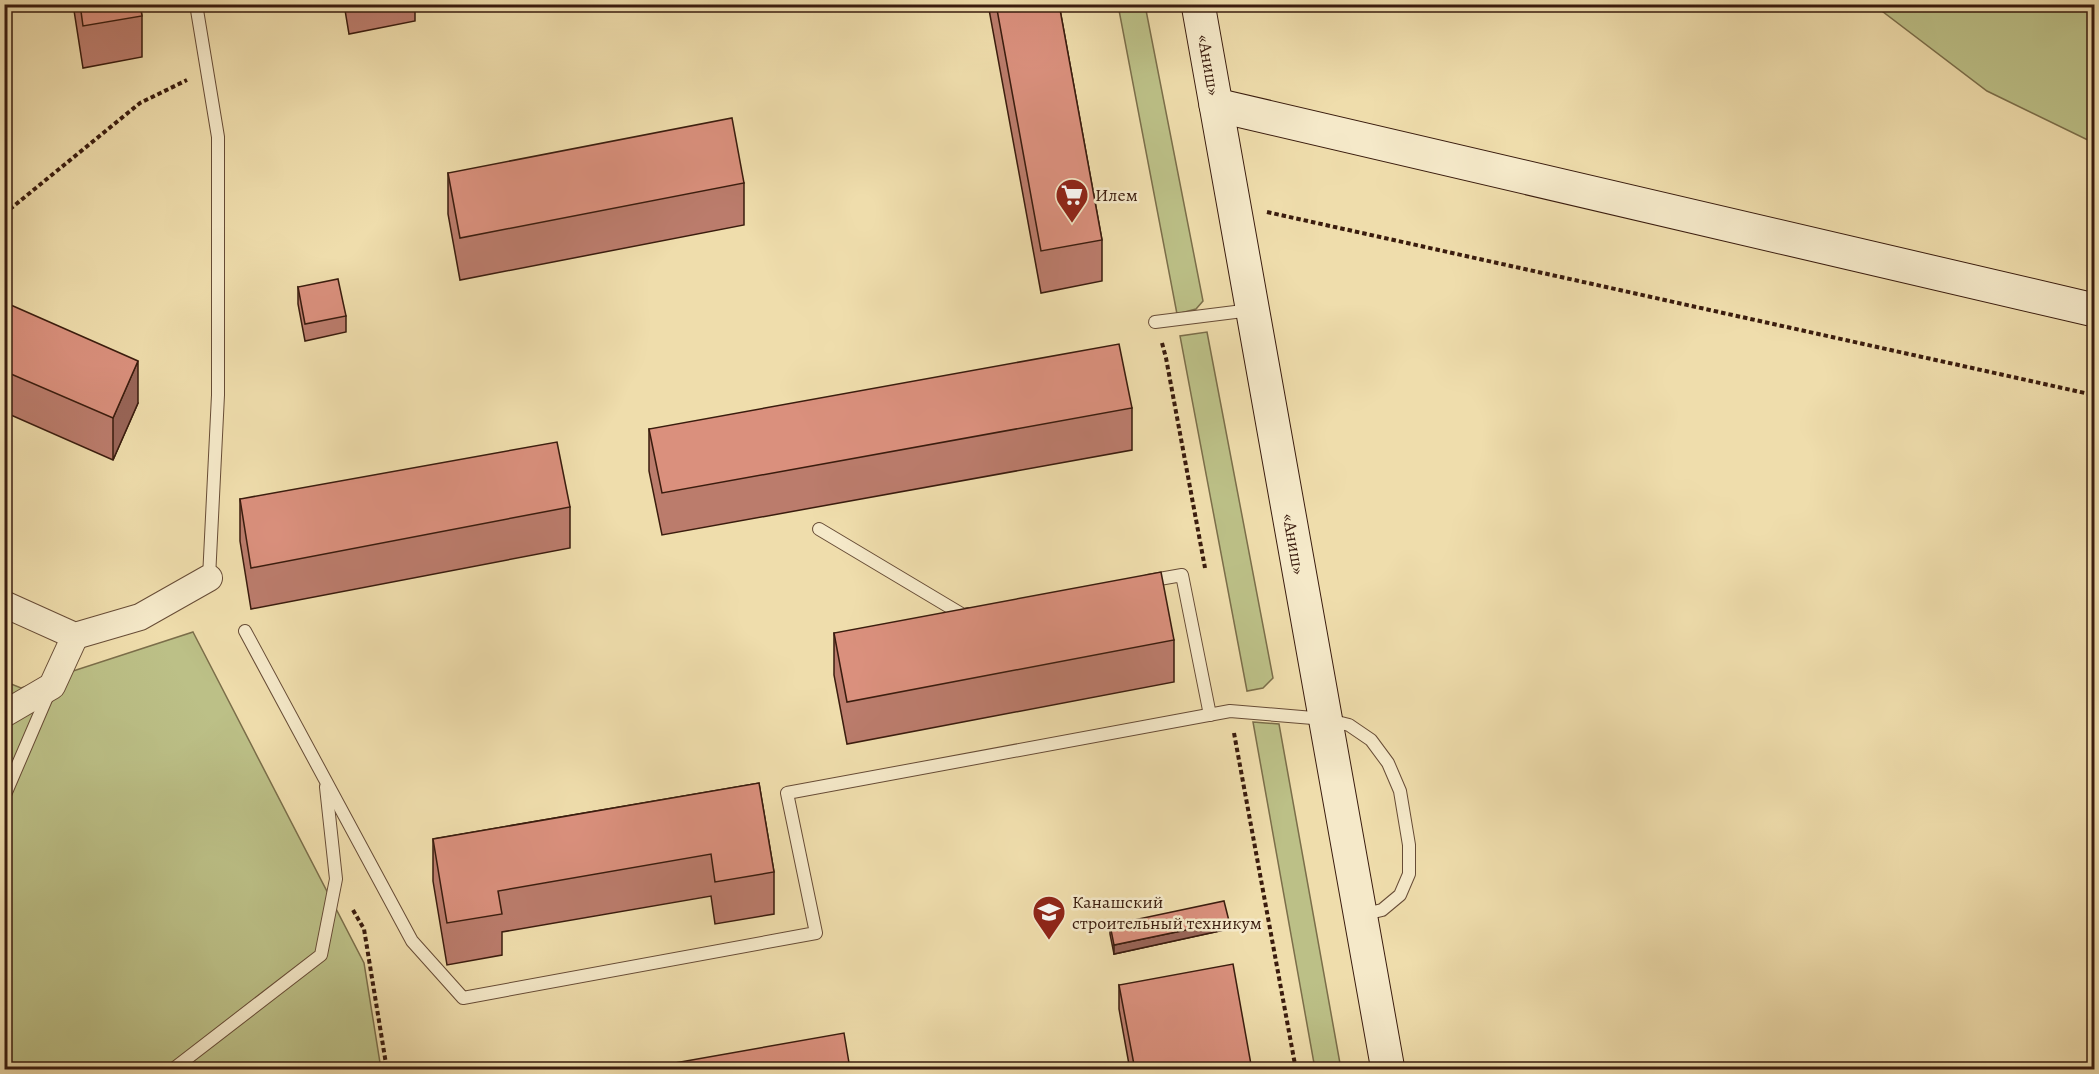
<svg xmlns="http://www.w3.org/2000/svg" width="2099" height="1074" viewBox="0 0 2099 1074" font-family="Alegreya,serif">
<rect width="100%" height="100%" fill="#efddac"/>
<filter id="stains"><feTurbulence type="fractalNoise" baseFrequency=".00333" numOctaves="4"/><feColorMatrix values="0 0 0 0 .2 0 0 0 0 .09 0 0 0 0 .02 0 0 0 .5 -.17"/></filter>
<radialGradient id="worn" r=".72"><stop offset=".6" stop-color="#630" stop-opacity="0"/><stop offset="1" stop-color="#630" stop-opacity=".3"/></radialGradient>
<g fill="#bcc087" stroke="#7b6e4a" stroke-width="1.5">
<polygon points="1118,5 1145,5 1203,301 1196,309 1177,314"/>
<polygon points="1874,5 2094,5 2094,143 1987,91"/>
<polygon points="1207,332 1273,678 1263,688 1247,691 1180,336"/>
<polygon points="193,632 364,963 381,1069 5,1069 4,681 21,688"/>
<polygon points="1253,722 1279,724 1341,1069 1315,1069"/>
</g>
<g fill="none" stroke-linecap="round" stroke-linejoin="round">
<g stroke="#674c36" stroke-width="14">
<g id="lane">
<polyline points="196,4 218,137 218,395 209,578"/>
<polyline points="1155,322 1251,310"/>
<polyline points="819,529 963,615 968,614"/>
<polyline points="1148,581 1182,575 1210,715"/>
<polyline points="245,631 412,941 463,998 816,933 787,793 1230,711 1325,719 1349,725 1371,740 1388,763 1400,791 1409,845 1409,874 1400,895 1382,910 1361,915"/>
<polyline points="4,797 50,690"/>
<polyline points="172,1070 321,955 336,879 326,787"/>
</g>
</g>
<g stroke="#674c36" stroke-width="28">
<g id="street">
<polyline points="4,604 75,636 140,617 209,578"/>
<polyline points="4,714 52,686 75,636"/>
</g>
</g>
<g stroke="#3a1c0e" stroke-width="35">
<g id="secondary">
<polyline points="1198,4 1388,1070"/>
<polyline points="1216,105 2094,310"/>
</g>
</g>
<g stroke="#3a1c0e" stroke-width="4" stroke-dasharray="4.5 3" stroke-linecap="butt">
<polyline points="1267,212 2094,395"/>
<polyline points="4,214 140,103 187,80"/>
<polyline points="1162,343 1166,358 1205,568"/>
<polyline points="1234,733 1296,1070"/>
<polyline points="353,910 364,929 387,1070"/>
</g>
<use href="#lane" stroke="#f5e9c9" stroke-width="12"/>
<use href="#street" stroke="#f5e9c9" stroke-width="26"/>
<use href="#secondary" stroke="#f5e9c9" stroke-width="33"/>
</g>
<g fill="#bb7c6c" stroke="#3a1c0e" stroke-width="1.5">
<polygon points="73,4 140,4 142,16 142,57 83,68"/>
<polygon points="344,4 415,4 415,21 349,34"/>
<polygon points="988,4 1059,4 1102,240 1102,281 1041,293"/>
<polygon points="448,173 744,183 744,225 460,280 448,214"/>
<polygon points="298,287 346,316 346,332 305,341 298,304"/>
<polygon points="4,302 138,403 113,460 4,412"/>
<polygon points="1132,408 1132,450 662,535 649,471 649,429"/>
<polygon points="240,499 570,507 570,548 251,609 240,541"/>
<polygon points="834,633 1174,640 1174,682 847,744 834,675"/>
<polygon points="759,783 774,872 774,914 715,924 711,896 502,932 502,955 447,965 433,881 433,839"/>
<polygon points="1110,925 1229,929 1114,954 1110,934"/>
<polygon points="1119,985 1252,1070 1130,1070 1119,1009"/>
<polygon points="849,1063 849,1070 635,1070"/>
</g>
<g fill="#996558" stroke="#3a1c0e" stroke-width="1.5">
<polygon points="138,361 138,403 113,460 113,418"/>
<polygon points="1229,921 1229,929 1114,954 1114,945"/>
</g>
<g fill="#da907d" stroke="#3a1c0e" stroke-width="1.5">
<polygon points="80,4 140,4 142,16 83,26"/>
<polygon points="996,4 1059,4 1102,240 1041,251"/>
<polygon points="732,118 744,183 460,238 448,173"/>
<polygon points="338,279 346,316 305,324 298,287"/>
<polygon points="4,302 138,361 113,418 4,371"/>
<polygon points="1119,344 1132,408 662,493 649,429"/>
<polygon points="557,442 570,507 251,568 240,499"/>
<polygon points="1161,572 1174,640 847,702 834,633"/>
<polygon points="759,783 774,872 715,882 711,854 498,891 502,914 447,923 433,839"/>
<polygon points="1224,901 1229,921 1114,945 1110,925"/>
<polygon points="1233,964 1252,1070 1135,1070 1119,985"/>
<polygon points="844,1033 849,1063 811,1070 635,1070"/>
</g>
<defs>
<g id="supermarket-pin" transform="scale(1.725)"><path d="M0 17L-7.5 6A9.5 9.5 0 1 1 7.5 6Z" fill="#8f2418" stroke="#f5e9c9"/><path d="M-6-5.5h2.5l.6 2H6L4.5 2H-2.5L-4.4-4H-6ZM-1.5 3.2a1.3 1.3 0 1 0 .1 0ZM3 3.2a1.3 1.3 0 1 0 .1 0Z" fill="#fff"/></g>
<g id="university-pin" transform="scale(1.725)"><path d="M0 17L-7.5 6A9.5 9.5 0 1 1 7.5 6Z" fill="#8f2418" stroke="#f5e9c9"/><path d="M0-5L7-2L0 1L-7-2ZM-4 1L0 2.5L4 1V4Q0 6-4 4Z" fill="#fff"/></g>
</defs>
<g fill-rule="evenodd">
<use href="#supermarket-pin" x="1072" y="195"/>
<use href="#university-pin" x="1049" y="912"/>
</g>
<g text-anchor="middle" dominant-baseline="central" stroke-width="5" stroke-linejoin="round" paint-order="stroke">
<g font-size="18" fill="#3a1c0e" stroke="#f5e9c9">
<text transform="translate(1209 65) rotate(80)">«Аниш»</text>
<text transform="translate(1294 544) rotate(80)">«Аниш»</text>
</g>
<g font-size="18" fill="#3a1c0e" stroke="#f5e9c9" text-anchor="start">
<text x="1095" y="195">Илем</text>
<text x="1072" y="902">Канашский<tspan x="1072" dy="21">строительный техникум</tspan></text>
</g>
</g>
<rect width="2099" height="1074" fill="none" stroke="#efddac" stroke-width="24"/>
<rect x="6" y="6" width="2087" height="1062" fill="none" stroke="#3a1c0e" stroke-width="3"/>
<rect x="12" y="12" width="2075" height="1050" fill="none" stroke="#3a1c0e" stroke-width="1.5"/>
<rect width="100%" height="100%" filter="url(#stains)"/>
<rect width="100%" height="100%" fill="url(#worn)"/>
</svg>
